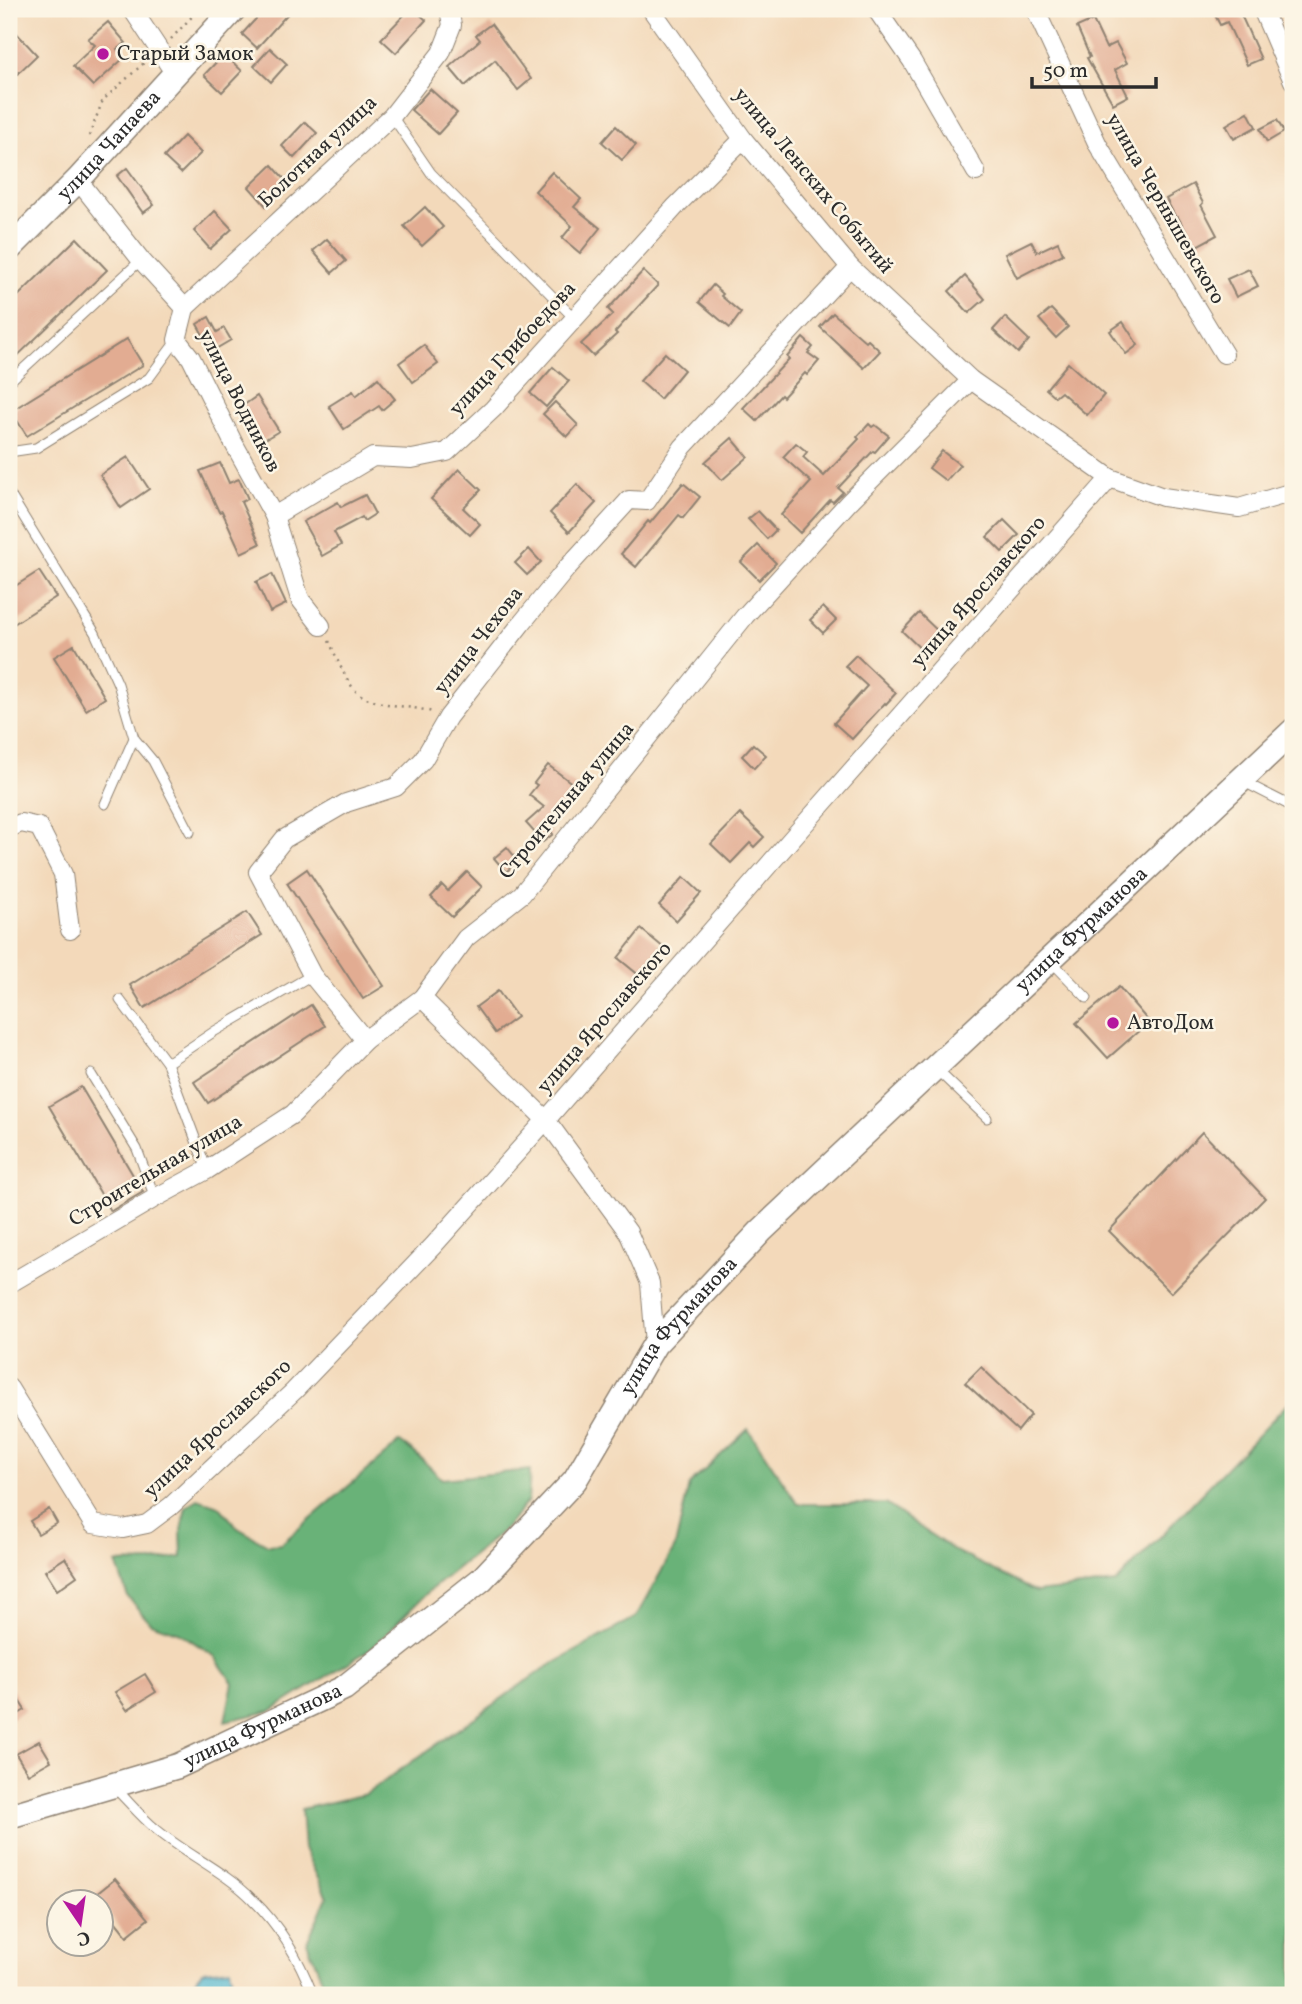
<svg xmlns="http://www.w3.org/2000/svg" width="1302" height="2004" viewBox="0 0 1302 2004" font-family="Vollkorn,serif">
<rect width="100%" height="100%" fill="#fcf5e5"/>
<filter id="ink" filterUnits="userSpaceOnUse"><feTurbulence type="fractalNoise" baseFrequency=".0143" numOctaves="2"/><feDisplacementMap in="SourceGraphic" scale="14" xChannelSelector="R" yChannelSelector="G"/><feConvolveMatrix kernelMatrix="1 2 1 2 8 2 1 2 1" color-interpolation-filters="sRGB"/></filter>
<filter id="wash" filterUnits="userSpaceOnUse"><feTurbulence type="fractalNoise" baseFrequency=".00686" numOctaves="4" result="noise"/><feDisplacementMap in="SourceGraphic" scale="28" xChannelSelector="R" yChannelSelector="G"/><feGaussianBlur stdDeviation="1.57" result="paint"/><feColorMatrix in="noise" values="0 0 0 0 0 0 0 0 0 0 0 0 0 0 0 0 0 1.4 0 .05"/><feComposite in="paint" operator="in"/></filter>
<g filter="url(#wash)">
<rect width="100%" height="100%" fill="#f3d9ba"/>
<g fill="#69b278" stroke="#4a6e52" stroke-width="2">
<polygon points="1293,1398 1293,1995 328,1995 307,1942 327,1897 304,1849 301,1809 366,1794 542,1670 636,1617 675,1547 689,1485 748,1429 798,1504 886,1504 955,1551 1036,1592 1116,1583"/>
<polygon points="400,1442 415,1453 442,1479 530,1470 528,1501 506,1528 429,1591 372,1648 271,1711 225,1721 233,1683 214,1656 180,1633 150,1623 128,1597 116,1563 152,1562 182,1557 181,1530 186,1507 198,1499 219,1506 238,1528 268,1545 281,1544"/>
</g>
<polygon fill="#50b6cf" stroke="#3e707d" stroke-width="2" points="230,1968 236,1995 182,1995 204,1971"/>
<g id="blocks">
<g fill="#e2ac92">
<polygon points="265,9 292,9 257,48 242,34"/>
<polygon points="410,9 414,9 426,20 396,53 381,39"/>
<polygon points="1212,9 1251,9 1251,11 1241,15 1261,59 1247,65 1227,22 1220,25"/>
<polygon points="1093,20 1106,48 1116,43 1127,63 1115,70 1128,96 1113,104 1087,58 1090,57 1077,27"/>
<polygon points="108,22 126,43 117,49 124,58 93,86 73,66 95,45 88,39"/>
<polygon points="491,24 531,79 518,90 495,60 465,86 449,67 480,40 476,35"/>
<polygon points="9,25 37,55 9,82"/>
<polygon points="270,48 287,64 271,82 254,66"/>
<polygon points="224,54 242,71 222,92 204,75"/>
<polygon points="430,89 457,113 438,134 411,110"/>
<polygon points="1248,112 1256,127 1234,139 1226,125"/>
<polygon points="1277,120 1284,132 1267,142 1260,129"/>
<polygon points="305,122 317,133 294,158 282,146"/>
<polygon points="616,126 636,145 622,160 602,142"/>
<polygon points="184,136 201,153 181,173 164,157"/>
<polygon points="272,165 289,184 266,206 249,187"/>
<polygon points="127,168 154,205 143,213 117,176"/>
<polygon points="552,172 581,199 574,207 600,228 580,253 562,238 572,226 535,191"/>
<polygon points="1193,184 1203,203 1201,205 1217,235 1195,247 1178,217 1176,218 1166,199"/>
<polygon points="425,207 443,227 422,246 404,226"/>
<polygon points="215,211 232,229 210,249 194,231"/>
<polygon points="77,238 107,270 9,364 9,305"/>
<polygon points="327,239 346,261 332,273 313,251"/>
<polygon points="1031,241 1037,252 1058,242 1063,254 1017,278 1005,254"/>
<polygon points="1249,269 1258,286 1236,297 1227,279"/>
<polygon points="643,271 658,285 615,332 617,334 593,356 581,344 613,314 608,309"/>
<polygon points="965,276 985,299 969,313 949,291"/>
<polygon points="713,285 723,294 721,296 741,313 730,328 699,302"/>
<polygon points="1051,309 1068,327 1056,338 1039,319"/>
<polygon points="833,313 866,342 868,340 880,351 864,368 820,327"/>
<polygon points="209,317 217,332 224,328 231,340 212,351 197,324"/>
<polygon points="1005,317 1029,340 1018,353 993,330"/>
<polygon points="1123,322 1138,345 1126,354 1110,331"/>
<polygon points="803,338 813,347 808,353 819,361 807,375 805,373 783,397 781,395 757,421 743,408 789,359 787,357"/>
<polygon points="127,339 143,365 27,436 11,411"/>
<polygon points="424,345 438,364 413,382 399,363"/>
<polygon points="665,353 684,370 660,399 640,381"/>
<polygon points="1068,363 1104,395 1087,415 1061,392 1055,397 1046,389"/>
<polygon points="553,367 569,381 546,407 530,393"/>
<polygon points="378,378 395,399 382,410 379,406 344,429 329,406 353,391 356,396"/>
<polygon points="257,396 279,431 262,441 241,407"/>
<polygon points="555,402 578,425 567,437 543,414"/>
<polygon points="869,424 872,427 875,425 889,436 875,452 873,451 838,488 843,492 833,502 830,500 800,533 781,515 811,482 783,457 796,443 807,452 803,457 824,476 859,439 857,437"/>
<polygon points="732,438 748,457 722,480 705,462"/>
<polygon points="942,451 960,465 946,481 929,468"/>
<polygon points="128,457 149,489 121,508 100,475"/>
<polygon points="220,463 229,483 239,479 248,499 241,502 260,544 241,553 222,511 219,512 200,471"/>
<polygon points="459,469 481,490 463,508 480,524 470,535 431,499"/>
<polygon points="683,483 700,497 683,518 679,515 636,567 621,554 648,521 650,523"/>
<polygon points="577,484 596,503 569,532 550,513"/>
<polygon points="365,495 375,514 364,521 362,517 334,532 341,545 322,556 303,522 338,502 341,507"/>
<polygon points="758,511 776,530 767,539 748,519"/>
<polygon points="1004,520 1019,535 1002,552 987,537"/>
<polygon points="758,545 776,563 759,580 741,562"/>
<polygon points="529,549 541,562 527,575 515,563"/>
<polygon points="39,571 56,597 9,627 9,590"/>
<polygon points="272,574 286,604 270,612 256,582"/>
<polygon points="823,607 836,620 823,633 810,620"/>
<polygon points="919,613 944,637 927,655 902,631"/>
<polygon points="74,645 105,698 86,710 54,657"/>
<polygon points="856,655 896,693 886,704 885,703 852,739 834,723 867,686 845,666"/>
<polygon points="753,744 766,755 754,768 742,756"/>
<polygon points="548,765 577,787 546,826 553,834 543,842 526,823 544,807 529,795 537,785 534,783"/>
<polygon points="740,814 764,837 754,847 750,843 731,863 711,844"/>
<polygon points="507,847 518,861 506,872 494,858"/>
<polygon points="307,869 384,986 363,999 287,883"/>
<polygon points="467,872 482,887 452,917 431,897 442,885 448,891"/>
<polygon points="684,877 701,893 676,921 659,905"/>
<polygon points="247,912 262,935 144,1008 130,985"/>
<polygon points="641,929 664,948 640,976 618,958"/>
<polygon points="1119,987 1149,1022 1108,1058 1076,1023"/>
<polygon points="498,991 517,1017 495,1033 476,1007"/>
<polygon points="311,1005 325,1026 208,1103 194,1082"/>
<polygon points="81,1087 143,1192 111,1211 49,1106"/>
<polygon points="1202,1132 1265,1198 1171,1293 1109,1231"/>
<polygon points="981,1367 1031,1415 1018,1431 965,1383"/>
<polygon points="49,1509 57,1523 38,1534 30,1521"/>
<polygon points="65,1558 77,1576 57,1590 45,1571"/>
<polygon points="145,1674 156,1692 127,1710 115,1692"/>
<polygon points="9,1685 25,1710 9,1720"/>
<polygon points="39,1741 51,1761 28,1774 16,1754"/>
<polygon points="115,1879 148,1919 127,1936 102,1905 102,1902 94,1896"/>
</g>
</g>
</g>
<g filter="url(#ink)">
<use href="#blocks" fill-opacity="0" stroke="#8f8272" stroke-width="2"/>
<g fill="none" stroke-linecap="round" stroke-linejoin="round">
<g stroke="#8f8272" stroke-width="11">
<g id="lane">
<polyline points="392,116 431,173 574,318"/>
<polyline points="9,382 141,260"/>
<polyline points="9,452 36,448 149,378 177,340"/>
<polyline points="9,493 95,633 118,684 134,738 105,804"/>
<polyline points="134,738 153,761 190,832"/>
<polyline points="1242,781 1293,807"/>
<polyline points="1051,961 1087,998"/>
<polyline points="120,1000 167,1063"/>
<polyline points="935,1068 987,1118"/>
<polyline points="91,1074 137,1149 155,1198"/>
<polyline points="207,1170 167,1063 215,1031 312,975"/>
<path d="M115,1788C129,1802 142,1818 157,1830C187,1855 226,1872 253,1900C280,1926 300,1961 313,1995"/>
</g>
</g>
<g stroke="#8f8272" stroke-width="20">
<g id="street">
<polyline points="132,9 175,74"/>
<polyline points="651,9 743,139 850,267 971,380 1110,478 1163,497 1239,508 1293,492"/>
<polyline points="876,9 912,61 976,172"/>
<polyline points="1035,9 1098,145 1224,354"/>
<polyline points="1262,9 1293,81"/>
<polyline points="78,180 141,260 185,308 177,340 191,358 233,442 274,516 300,599 321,626"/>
<polyline points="185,308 392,116 441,53 452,25 449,9"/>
<polyline points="274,516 373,457 412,459 447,452 493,409 676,206 743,139"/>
<polyline points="9,828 21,823 39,827 63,874 70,930"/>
<polyline points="422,998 546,1120 628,1232 650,1283 655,1344"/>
<polyline points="365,1040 312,975 258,872 284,839 346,803 396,787 423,760 448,717 521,624 567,568 629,500 647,501 683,447 850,267"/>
<polyline points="9,1284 155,1198 207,1170 293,1114 365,1040 422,998 466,938 522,894 745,616 849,502 971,380"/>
<polyline points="9,1388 93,1524 123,1529 147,1524 171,1506 294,1391 433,1246 546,1120 794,836 1110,478"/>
</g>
</g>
<g stroke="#8f8272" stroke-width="27">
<g id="secondary">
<path id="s1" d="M9,249L78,180L234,9"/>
<path id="s2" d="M9,1816L178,1766L344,1688L482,1579L575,1480L655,1344L761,1231L1293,731"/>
</g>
</g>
<g stroke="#8f8272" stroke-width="2.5" stroke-dasharray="2 5" stroke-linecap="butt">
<polyline points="171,39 199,9"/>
<polyline points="89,136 103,100 145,62"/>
<path d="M329,641C336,656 342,672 351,685C365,708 408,704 432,712"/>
</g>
<use href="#lane" stroke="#fff" stroke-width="9"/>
<use href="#street" stroke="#fff" stroke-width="18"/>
<use href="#secondary" stroke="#fff" stroke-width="24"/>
</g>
</g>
<g fill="#b5179e" stroke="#fcf5e5" stroke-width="2.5">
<circle cx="103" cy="54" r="7"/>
<circle cx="1113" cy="1023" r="7"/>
</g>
<g text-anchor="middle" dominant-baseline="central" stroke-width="5" stroke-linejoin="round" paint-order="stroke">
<g font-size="21" fill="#2b2b2b" stroke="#fcf5e5" text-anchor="start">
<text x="117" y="54">Старый Замок</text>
<text x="1127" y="1023">АвтоДом</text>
</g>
<g font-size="21" fill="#2b2b2b" stroke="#fcf5e5">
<text stroke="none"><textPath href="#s1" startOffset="144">улица Чапаева</textPath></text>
<text transform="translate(318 152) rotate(-43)">Болотная улица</text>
<text transform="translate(813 181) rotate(50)">улица Ленских Событий</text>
<text transform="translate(1165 209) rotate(60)">улица Чернышевского</text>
<text transform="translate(513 349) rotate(-47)">улица Грибоедова</text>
<text transform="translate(239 401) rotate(63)">улица Водников</text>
<text transform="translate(979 592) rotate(-49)">улица Ярославского</text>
<text transform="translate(479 641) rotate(-52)">улица Чехова</text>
<text transform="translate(567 801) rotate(-50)">Строительная улица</text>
<text stroke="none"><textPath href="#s2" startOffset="1424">улица Фурманова</textPath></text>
<text transform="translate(605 1018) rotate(-49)">улица Ярославского</text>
<text transform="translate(156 1171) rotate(-31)">Строительная улица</text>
<text stroke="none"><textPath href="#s2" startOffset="858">улица Фурманова</textPath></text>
<text transform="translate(218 1429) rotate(-43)">улица Ярославского</text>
<text stroke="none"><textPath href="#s2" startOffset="270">улица Фурманова</textPath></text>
</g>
</g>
<rect width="1302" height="2004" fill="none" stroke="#fcf5e5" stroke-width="35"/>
<g transform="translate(80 1923) rotate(167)"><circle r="33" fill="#fcf5e5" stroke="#a8a49b" stroke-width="2"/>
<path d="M0-5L12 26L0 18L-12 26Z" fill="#b5179e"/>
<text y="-10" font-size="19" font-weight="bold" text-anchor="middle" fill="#2b2b2b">С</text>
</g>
<path d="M1032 77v10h124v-10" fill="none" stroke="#2b2b2b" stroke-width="3.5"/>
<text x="1043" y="77" font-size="21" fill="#2b2b2b" stroke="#fcf5e5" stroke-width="5" paint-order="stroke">50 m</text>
</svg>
